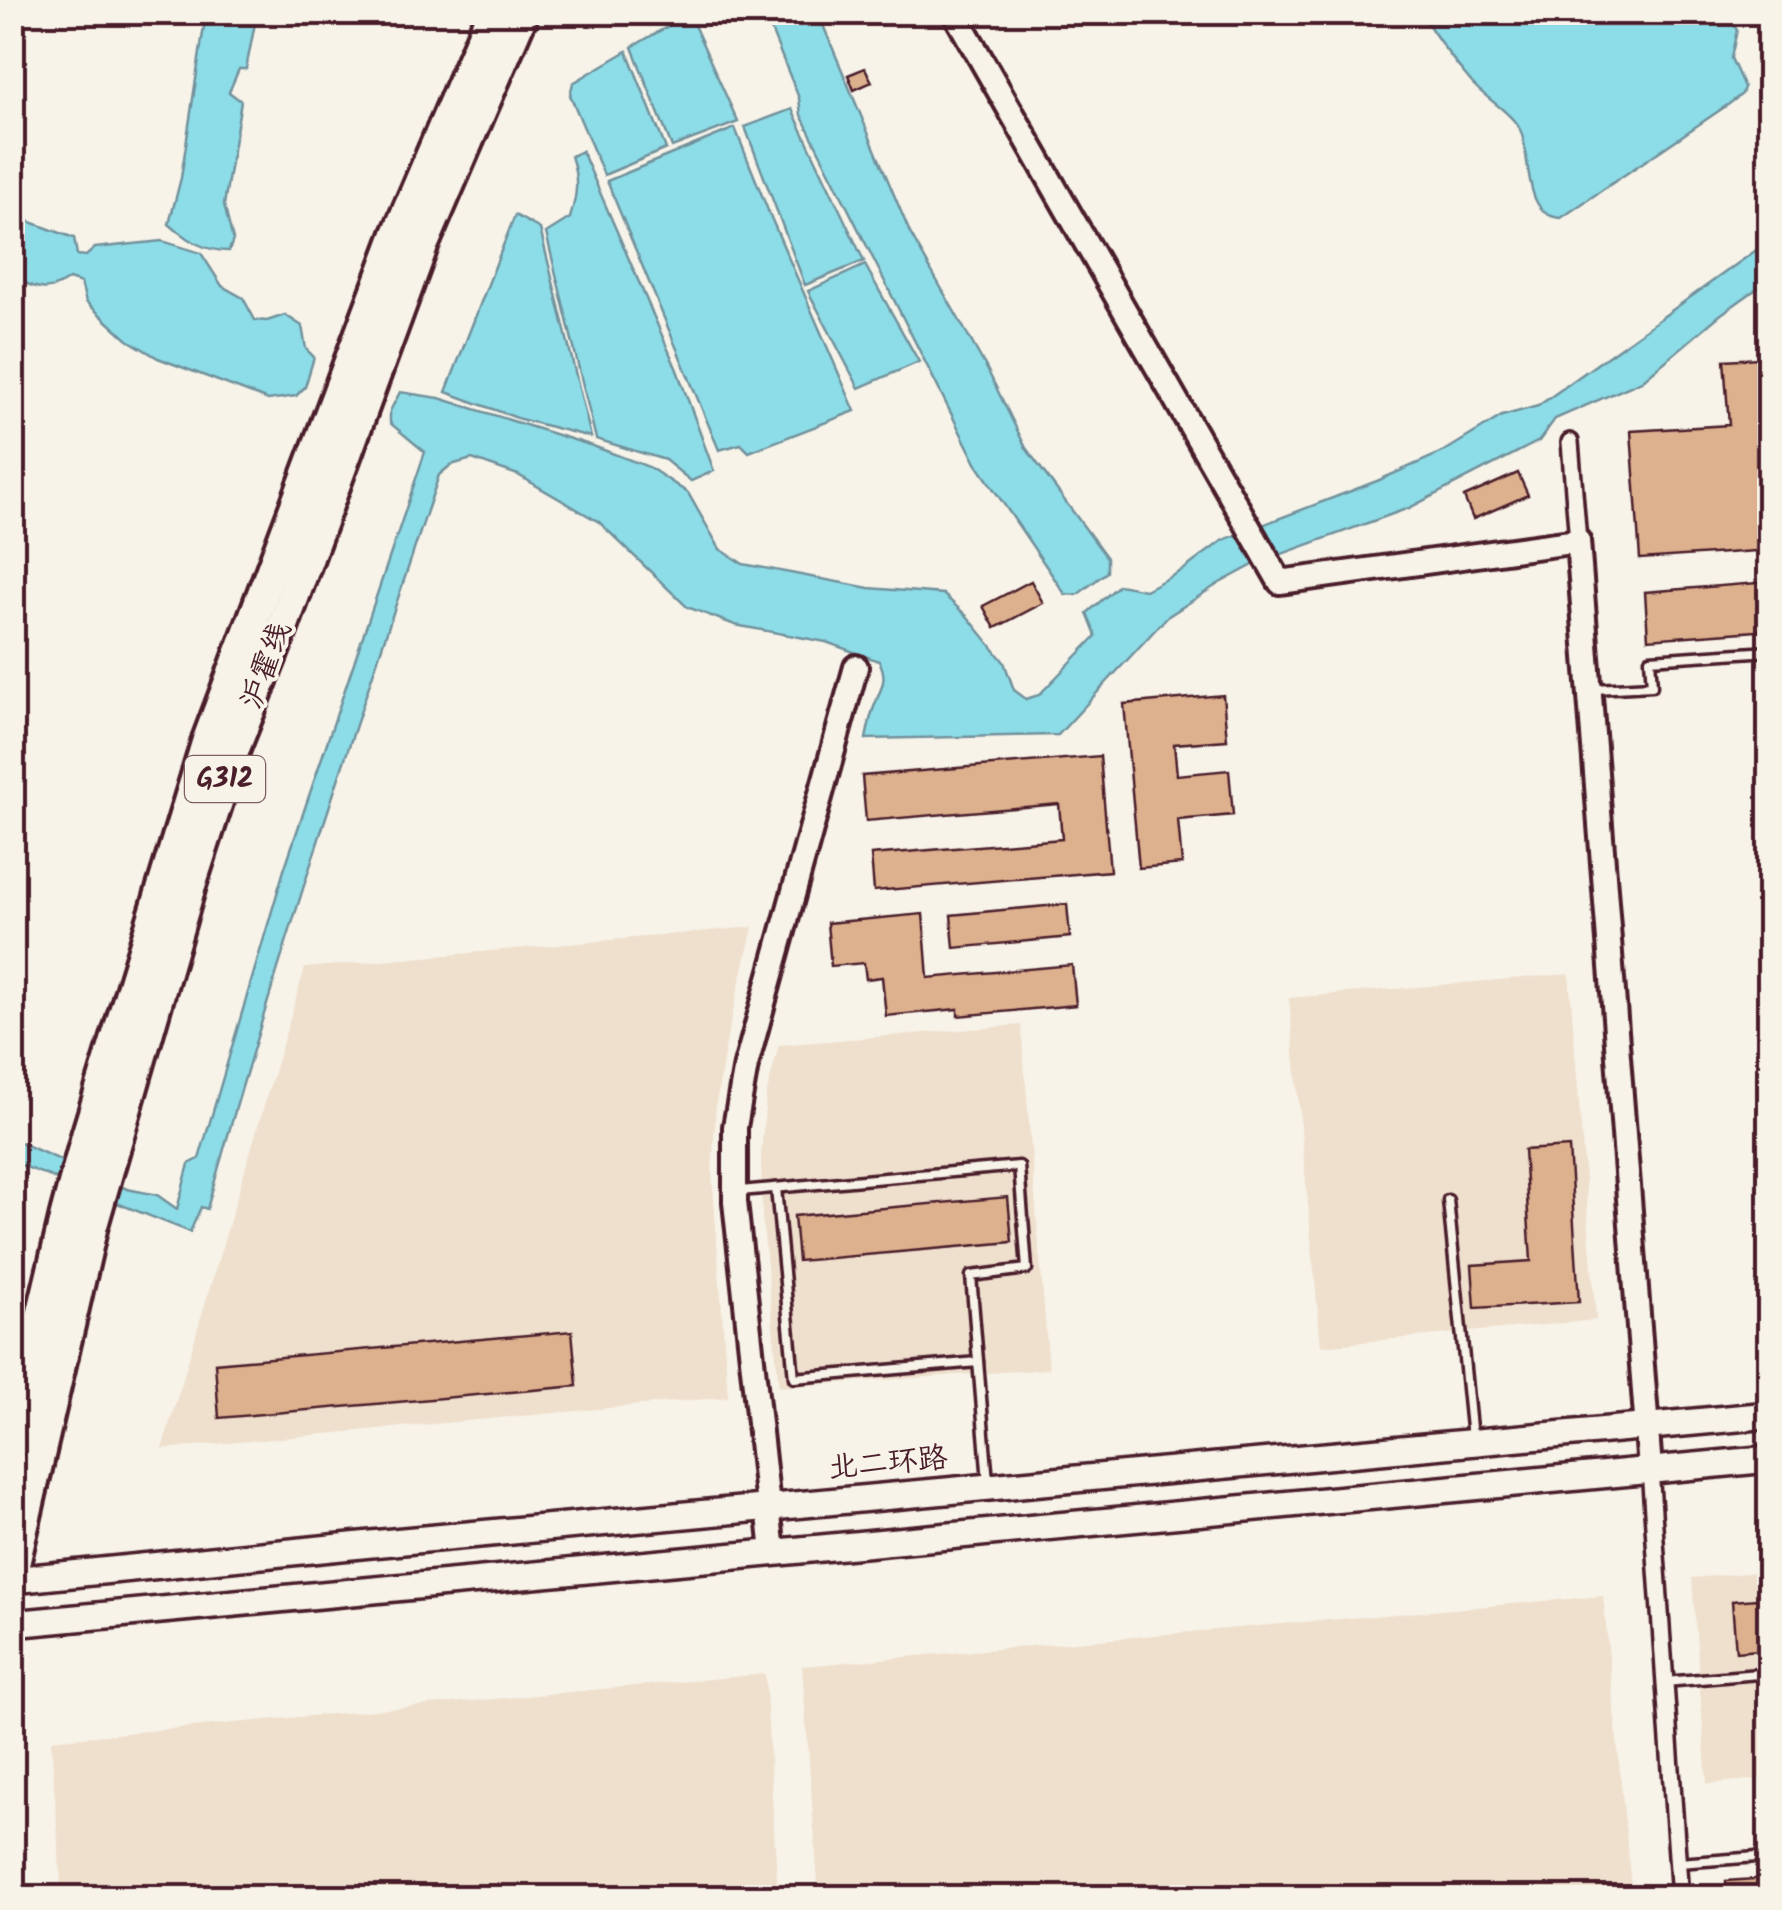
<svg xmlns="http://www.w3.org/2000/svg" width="1782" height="1910" viewBox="0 0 1782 1910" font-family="Kalam,'LXGW WenKai TC',sans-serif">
<rect width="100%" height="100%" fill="#f7f3e8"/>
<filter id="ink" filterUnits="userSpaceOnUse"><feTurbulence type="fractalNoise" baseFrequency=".01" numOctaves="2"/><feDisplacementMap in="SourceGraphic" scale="20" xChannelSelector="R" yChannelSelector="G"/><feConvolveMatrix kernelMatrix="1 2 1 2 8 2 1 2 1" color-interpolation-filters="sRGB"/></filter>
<g filter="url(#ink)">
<g fill="#efdfcd">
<polygon points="753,927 727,1037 716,1104 712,1172 728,1397 162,1449 305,968"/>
<polygon points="1569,974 1596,1320 1321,1346 1289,998"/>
<polygon points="1021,1025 1049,1369 779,1387 762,1216 761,1155 766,1096 779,1045"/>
<polygon points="1769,1571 1769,1778 1707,1784 1692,1578"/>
<polygon points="1603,1596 1632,1897 819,1897 802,1666"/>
<polygon points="765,1674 778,1897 62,1897 51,1740"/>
</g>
<g fill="#8cdde7" stroke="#72919c" stroke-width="2.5">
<path d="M206,13H257L246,69H239L229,92L241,101L224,205L233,240L229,251C204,251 187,240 169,224L181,178Z"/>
<polygon points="764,13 818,13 910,233 987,369 1026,448 1107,558 1107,572 1077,595 1065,594 976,463 801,115 799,98"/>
<path d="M1421,13H1726L1737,30L1731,58L1744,87L1742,94L1729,104L1561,218C1520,216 1533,149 1518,126C1507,109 1485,98 1472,83C1453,61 1436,37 1421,13Z"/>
<polygon points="689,14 738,122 672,147 632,47"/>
<polygon points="627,51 666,149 604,175 570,95 573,83"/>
<polygon points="792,109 864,261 805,285 745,127"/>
<polygon points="735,128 769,213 855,411 749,452 741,444 719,450 607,181"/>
<path d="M582,151L677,370L714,471L691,481L665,460L596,439L546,233L570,218C577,195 579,179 571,156Z"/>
<path d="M12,215L74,238L77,255L86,256L95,248L162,241L201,253L222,286L243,298L255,320L267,321L285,315L302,326L306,349L314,357L305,387L296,396L268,400L158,358L128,340L86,302L81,283L69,279C47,295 36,288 13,278Z"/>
<polygon points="515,215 540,229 591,437 520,419 446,392"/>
<path d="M1769,241V280L1720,315L1642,381L1555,419L1539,441L1409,508L1257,563L1218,584L1167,617L1058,735L866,739C868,729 870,717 874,707C880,689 889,680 879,661L826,642L735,625L687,607L599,522L518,475L472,459L451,465L439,475C358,718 276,961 207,1209L201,1207L190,1232L13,1162L12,1139L127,1189L157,1195L177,1209L189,1164L199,1159L284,870L425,452L390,423V411L400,392L439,398L593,446L649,467L688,493L720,549L743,564L869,588L943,594L968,617L1004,662L1014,690L1026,699L1039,695L1096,636L1087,613L1119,585L1145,590L1183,570L1223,540L1377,481L1443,452L1502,416L1538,406Z"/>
<polygon points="865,265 919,362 859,388 808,291"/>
</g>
<g fill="#ddb18e" stroke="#4a1f2b" stroke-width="2.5">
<polygon points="865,68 872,82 854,90 848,75"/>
<polygon points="1759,358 1770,550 1640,559 1631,431 1729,425 1724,360"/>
<polygon points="1518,473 1528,495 1473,519 1464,497"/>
<polygon points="1031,581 1043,603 995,628 983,606"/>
<polygon points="1770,582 1770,630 1648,639 1645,592"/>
<polygon points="1223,695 1227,740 1174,744 1177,775 1229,770 1233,815 1178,820 1182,864 1139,868 1124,704"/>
<polygon points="1100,756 1110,871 874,891 871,855 1062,839 1059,804 866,821 862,776"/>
<polygon points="1067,904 1070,937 954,948 951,915"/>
<polygon points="923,914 928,978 1072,965 1076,1005 958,1016 958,1009 886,1016 882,977 866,979 864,963 831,966 827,923"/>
<polygon points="1569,1147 1579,1302 1475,1308 1472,1265 1531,1261 1524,1150"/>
<polygon points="1008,1197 1012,1242 798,1261 794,1216"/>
<polygon points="572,1331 577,1386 219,1418 215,1363"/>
<polygon points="1770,1598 1770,1649 1736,1652 1732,1601"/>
<polygon points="1770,1878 1770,1898 1727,1898 1726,1881"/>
</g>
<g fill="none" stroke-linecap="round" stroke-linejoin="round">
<g stroke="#4a1f2b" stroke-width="15">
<g id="lane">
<polyline points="1594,689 1652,686 1650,659 1770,651"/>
<polyline points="776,1188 794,1378 978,1362"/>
<polyline points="740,1191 1019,1166 1027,1269 971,1276 988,1482"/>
<polyline points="1448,1200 1472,1438"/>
<polyline points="1665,1682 1770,1673"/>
<polyline points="1679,1863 1770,1856"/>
</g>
</g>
<g stroke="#4a1f2b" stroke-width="22">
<g id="street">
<polyline points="1570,442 1578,541"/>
<polyline points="1650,1469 1680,1898"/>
</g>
</g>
<g stroke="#4a1f2b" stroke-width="30">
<g id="secondary">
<polyline points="954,12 1280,582 1578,541 1650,1469"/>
<polyline points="773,1552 735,1202 735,1127 746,1065 856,667"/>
</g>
</g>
<g stroke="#4a1f2b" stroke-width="32">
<g id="primary">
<polyline points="12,1580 371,1544 1770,1415"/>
<polyline points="12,1624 1770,1459"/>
</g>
</g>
<g stroke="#4a1f2b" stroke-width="38">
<g id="highway">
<polyline points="12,1443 66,1215 87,1136 208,740 398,234 493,12"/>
<polyline points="12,1573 92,1225 191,882 235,746 282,628 422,246 523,12"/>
</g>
</g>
<use href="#lane" stroke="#f7f3e8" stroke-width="8"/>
<use href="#street" stroke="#f7f3e8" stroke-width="15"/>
<use href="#secondary" stroke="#f7f3e8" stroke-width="22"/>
<use href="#primary" stroke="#f7f3e8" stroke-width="25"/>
<use href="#highway" stroke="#f7f3e8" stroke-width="30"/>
</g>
</g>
<g text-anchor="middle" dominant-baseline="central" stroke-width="8" stroke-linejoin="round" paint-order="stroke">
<rect fill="#f7f3e8" stroke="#7e5f64" stroke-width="2.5" x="185" y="756" width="80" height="46" rx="8"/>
<g font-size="28" font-weight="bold" fill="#4a1f2b">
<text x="225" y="779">G312</text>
</g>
<g font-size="30" fill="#4a1f2b" stroke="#f7f3e8">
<text transform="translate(267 666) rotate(-69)">沪霍线</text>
<text transform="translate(888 1464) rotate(-5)">北二环路</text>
</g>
</g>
<rect width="1782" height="1910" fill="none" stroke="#f7f3e8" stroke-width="50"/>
<rect x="25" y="25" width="1732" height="1860" fill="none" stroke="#4a1f2b" stroke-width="4" filter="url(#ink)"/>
</svg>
